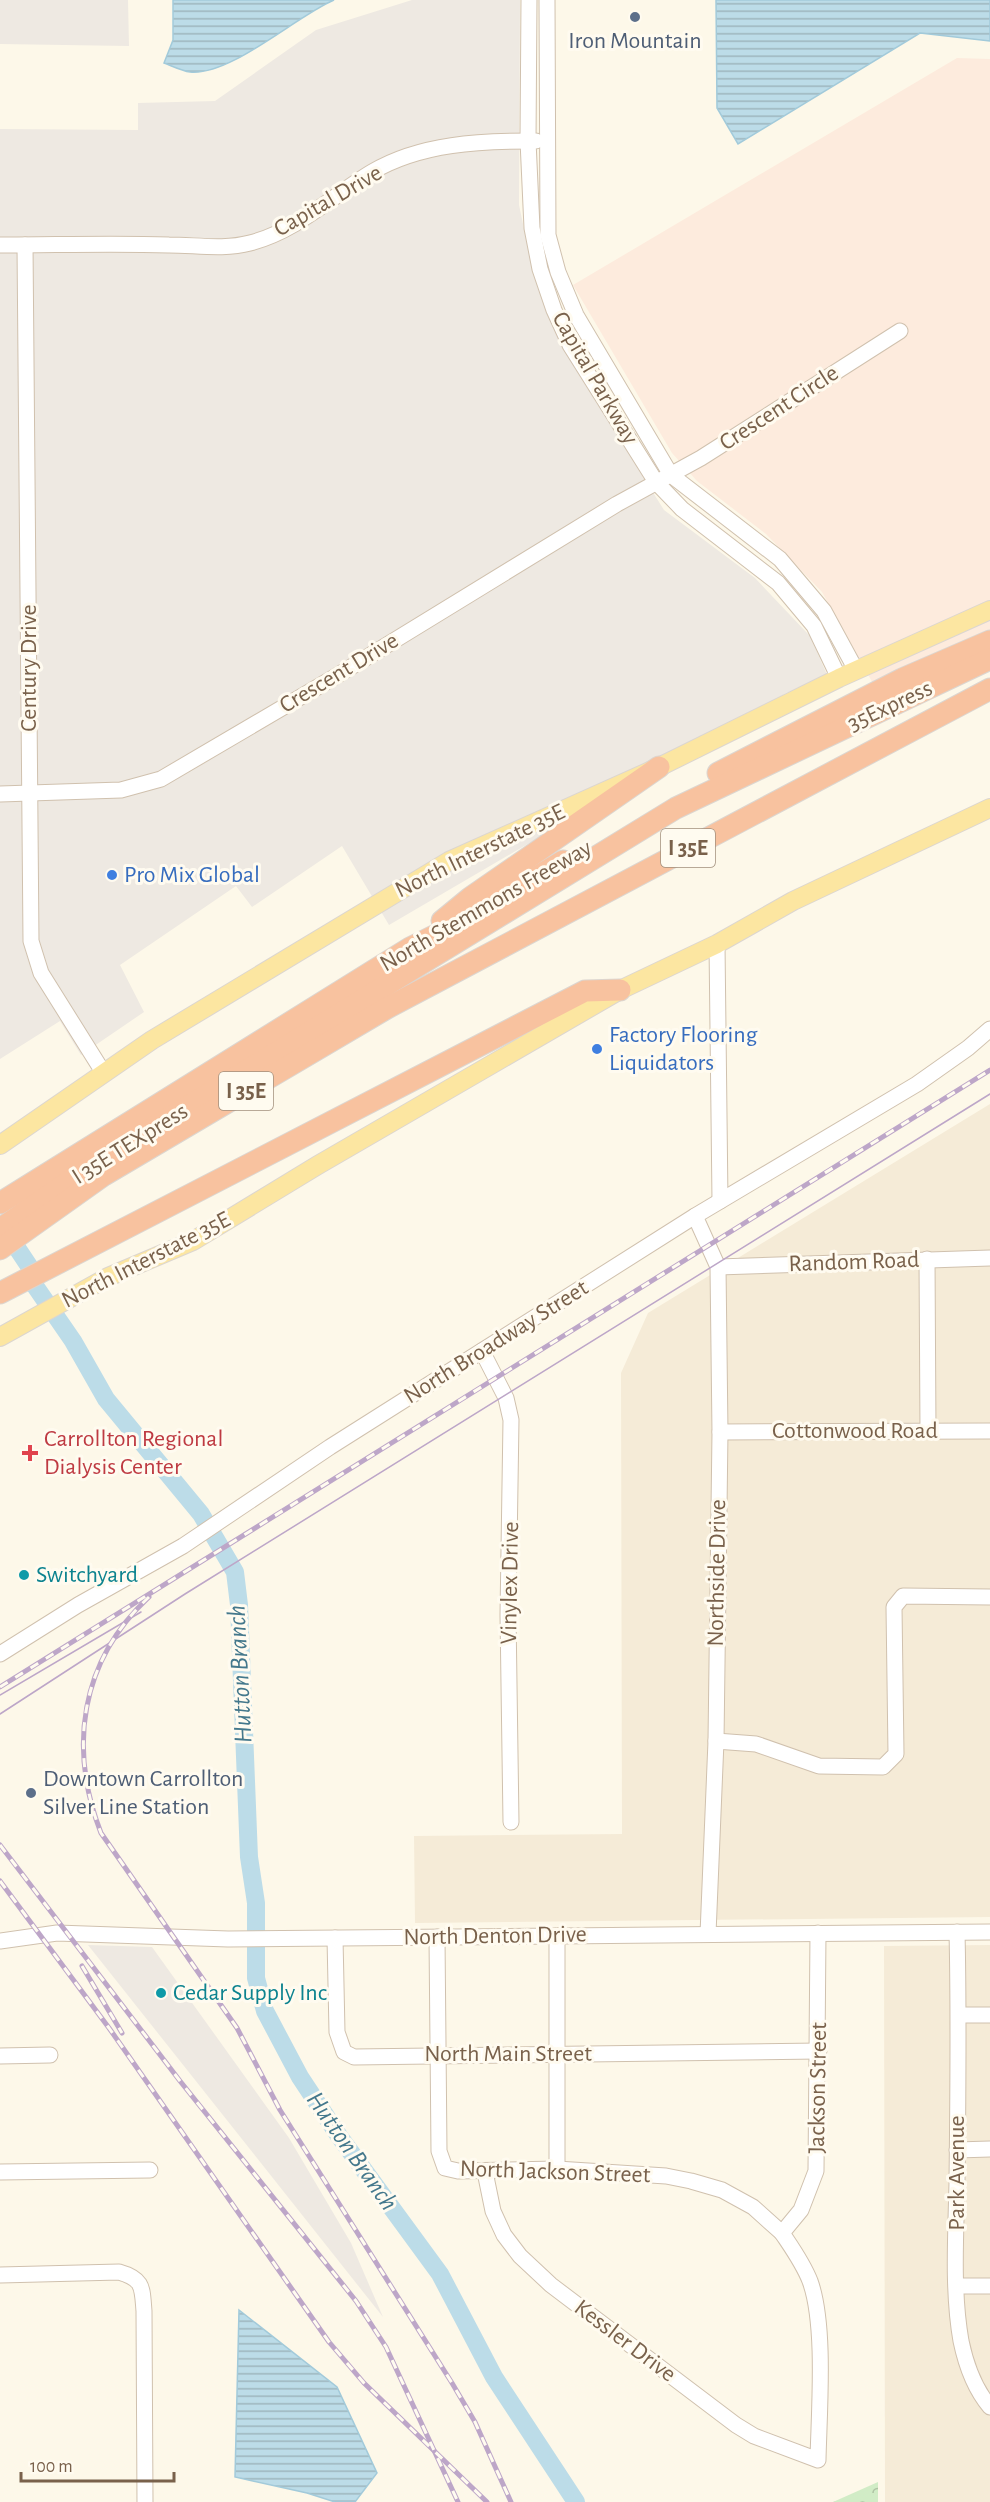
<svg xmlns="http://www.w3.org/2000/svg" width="990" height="2502" viewBox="0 0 990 2502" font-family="'Alegreya Sans',sans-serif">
<defs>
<pattern id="forest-crowns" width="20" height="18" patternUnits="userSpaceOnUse" patternTransform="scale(1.5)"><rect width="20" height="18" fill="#d1ecc6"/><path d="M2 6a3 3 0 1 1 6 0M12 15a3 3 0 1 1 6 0" fill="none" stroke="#aec3a3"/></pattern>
<pattern id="water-rules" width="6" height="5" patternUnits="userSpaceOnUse" patternTransform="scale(1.5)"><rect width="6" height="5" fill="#bcdce8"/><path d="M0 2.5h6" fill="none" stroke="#9eb6be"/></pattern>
</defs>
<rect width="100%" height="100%" fill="#fdf8e9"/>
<g fill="#f5ebd7">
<polygon points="990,1104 990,1917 415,1923 414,1836 622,1834 621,1373 648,1313"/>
<polygon points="990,1945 990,2502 885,2502 884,1946"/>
</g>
<polygon fill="#fdebdd" points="957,58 990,59 990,645 880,696 822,592 766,534 697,481 672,453 573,285"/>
<g fill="#eee9e2">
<polygon points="0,0 128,0 129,46 0,44"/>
<polygon points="412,0 520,0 519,205 534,276 573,365 664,510 755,578 810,636 828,677 786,693 389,925 342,846 252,907 236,886 120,965 144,1012 81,1055 60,1021 0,1059 0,129 138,130 138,103 215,101 316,30"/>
<polygon points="88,1945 152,1947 289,2138 351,2243 383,2317"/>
</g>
<polygon fill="url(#forest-crowns)" points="878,2482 878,2502 833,2502"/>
<g fill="url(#water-rules)" stroke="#a2cada" stroke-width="1.5">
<path d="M173,0H334C296,16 231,76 190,72C182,71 172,66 164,63L173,40Z"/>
<polygon points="716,0 990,0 990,41 920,33 738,144 717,108"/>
<polygon points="239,2310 337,2387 377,2473 355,2502 335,2502 307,2493 235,2477"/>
</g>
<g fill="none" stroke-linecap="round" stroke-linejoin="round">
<polyline stroke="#bcdce8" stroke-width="18" points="5,1230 31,1269 33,1283 73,1341 106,1399 201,1514 235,1572 239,1605 249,1857 256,1903 256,1978 265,2011 300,2077 339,2136 440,2274 494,2377 576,2502"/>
<g stroke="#d0c1ae" stroke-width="17">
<g id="minor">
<polyline points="529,0 528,141 532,228 540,269 554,310 570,345 656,482 682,509 778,583 814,626 839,678"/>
<polyline points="547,0 548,235 558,272 576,315 671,475 780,559 824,611 856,670"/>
<path d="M0,245C56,245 113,243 169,245C196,245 224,250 250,243C297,231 332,196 372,172C421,143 481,141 536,141"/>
<polyline points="25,245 31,941 41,973 103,1072"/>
<polyline points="0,794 121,790 161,779 338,675 617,504 701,458 900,331"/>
<polyline points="717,944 720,1201"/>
<polyline points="695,1216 718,1267 720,1432 716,1741 708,1934"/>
<polyline points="927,1259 928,1431"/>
<polyline points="718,1267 990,1258"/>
<polyline points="482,1351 506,1398 511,1420 508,1615 511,1822"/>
<polyline points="720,1432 990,1431"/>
<polyline points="0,1654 78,1605 183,1546 330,1447 695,1216 917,1084 968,1048 990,1029"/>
<polyline points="716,1741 756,1744 819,1766 883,1767 896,1754 894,1607 903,1596 990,1597"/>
<path d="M957,1932C959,2016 958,2099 957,2182C956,2233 952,2290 961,2341C966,2365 974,2388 990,2407"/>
<polyline points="557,1936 557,2169"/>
<polyline points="437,1937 439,2151 445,2168 458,2171 557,2169 666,2176 691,2181 722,2190 753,2207 782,2233"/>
<polyline points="335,1938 337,2032 344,2052 354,2057 819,2051"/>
<polyline points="0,1941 57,1933 228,1939 990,1932"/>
<polyline points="959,2015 990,2015"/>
<polyline points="0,2056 50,2055"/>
<polyline points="957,2150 990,2149"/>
<polyline points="0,2172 150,2170"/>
<path d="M485,2172L493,2211L504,2235L520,2256L551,2285L736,2425L754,2436L818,2460C819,2411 826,2325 810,2281C803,2263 792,2248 782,2233L801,2210L816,2171L818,1933"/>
<path d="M0,2275L119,2272C144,2279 142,2288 144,2311L145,2502"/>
<polyline points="958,2286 990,2286"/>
</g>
</g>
<g stroke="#dcd6d0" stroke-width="20">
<g id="major">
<polyline points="0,1145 152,1040 449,861 659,767 839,678 990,610"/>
<polyline points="0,1337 108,1277 193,1241 318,1165 620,990 717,944 793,901 990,808"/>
</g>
</g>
<g stroke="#dcd6d0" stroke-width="23">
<g id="highway">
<polyline points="718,773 902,679 990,641"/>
<polyline points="442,921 470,898 659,767"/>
<polyline points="0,1203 410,948 458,924 563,861"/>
<polyline points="0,1229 97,1162 676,808 990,659"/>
<polyline points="0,1249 104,1175 387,1008 990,689"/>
<polyline points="0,1293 585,991 620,990"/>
</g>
</g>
<use href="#minor" stroke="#fff" stroke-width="15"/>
<use href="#major" stroke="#fce6a1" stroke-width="18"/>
<use href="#highway" stroke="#f8c29f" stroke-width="21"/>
<g stroke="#bda6c8" stroke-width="1.5">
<polyline points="0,1695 141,1612"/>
<polyline points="0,1714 185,1594 990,1094"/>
</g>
<g stroke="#bda6c8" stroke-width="5">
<g id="rail">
<path d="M149,1597C80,1661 68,1748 101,1833L237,2028L280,2110L452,2383L475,2422L511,2502"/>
<polyline points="0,1687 990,1070"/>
<polyline points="0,1845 180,2081 356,2301 386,2347 458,2502"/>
<polyline points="0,1881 109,2028 329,2342 364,2383 487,2502"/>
<polyline points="82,1966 122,2033"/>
</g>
</g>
<use href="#rail" stroke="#fffbf0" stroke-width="3" stroke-dasharray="9" stroke-linecap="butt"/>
</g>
<g fill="#5c6f8a" stroke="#fffbf0" stroke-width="2">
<circle cx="635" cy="17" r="6"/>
<circle cx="31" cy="1793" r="6"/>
</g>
<g fill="#3f7fe0" stroke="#fffbf0" stroke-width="2">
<circle cx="112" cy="875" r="6"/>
<circle cx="597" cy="1049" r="6"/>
</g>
<path fill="#e0444e" stroke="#fffbf0" stroke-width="2" d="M27 1444h6v6h6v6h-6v6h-6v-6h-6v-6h6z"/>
<g fill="#0f9aa8" stroke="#fffbf0" stroke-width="2">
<circle cx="24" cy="1575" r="6"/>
<circle cx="161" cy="1993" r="6"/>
</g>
<g text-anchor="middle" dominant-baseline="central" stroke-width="6" stroke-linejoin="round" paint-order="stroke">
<g fill="#fffbf0" stroke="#a18f7c" stroke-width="1.5">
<rect x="661" y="829" width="54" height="38" rx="4.5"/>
<rect x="219" y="1072" width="54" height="38" rx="4.5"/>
</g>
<g font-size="22" font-weight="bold" fill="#79614b">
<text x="688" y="848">I 35E</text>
<text x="246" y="1091">I 35E</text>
</g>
<g font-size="24" fill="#4e5e75" stroke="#fffbf0">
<text x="635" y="41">Iron Mountain</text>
<text x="43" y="1779" text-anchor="start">Downtown Carrollton<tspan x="43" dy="28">Silver Line Station</tspan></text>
</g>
<g font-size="24" fill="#79614b" stroke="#fffbf0">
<text transform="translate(328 201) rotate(-30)">Capital Drive</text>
<text transform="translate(595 378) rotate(60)">Capital Parkway</text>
<text transform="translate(779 408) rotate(-33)">Crescent Circle</text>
<text transform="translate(29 668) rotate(-90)">Century Drive</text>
<text transform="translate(339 673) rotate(-31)">Crescent Drive</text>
<text transform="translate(890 706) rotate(-25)">35Express</text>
<text transform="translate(480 851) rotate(-26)">North Interstate 35E</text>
<text transform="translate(486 906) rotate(-30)">North Stemmons Freeway</text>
<text transform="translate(130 1144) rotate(-32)">I 35E TEXpress</text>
<text transform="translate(146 1260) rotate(-27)">North Interstate 35E</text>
<text transform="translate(854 1262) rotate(-2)">Random Road</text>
<text transform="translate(496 1342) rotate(-32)">North Broadway Street</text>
<text x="855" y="1431">Cottonwood Road</text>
<text transform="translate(717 1573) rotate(-89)">Northside Drive</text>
<text transform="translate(510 1583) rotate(-89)">Vinylex Drive</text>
<text transform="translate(495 1936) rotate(-1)">North Denton Drive</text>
<text x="508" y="2054">North Main Street</text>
<text transform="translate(818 2088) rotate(-89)">Jackson Street</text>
<text transform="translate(555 2172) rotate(2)">North Jackson Street</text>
<text transform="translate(957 2173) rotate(-90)">Park Avenue</text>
<text transform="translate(625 2341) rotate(37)">Kessler Drive</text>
</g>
<g font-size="24" fill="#366cbe" stroke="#fffbf0" text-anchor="start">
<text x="124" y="875">Pro Mix Global</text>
<text x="609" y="1035">Factory Flooring<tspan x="609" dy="28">Liquidators</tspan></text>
</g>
<g font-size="24" fill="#be3a42" stroke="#fffbf0" text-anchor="start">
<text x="44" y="1439">Carrollton Regional<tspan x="44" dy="28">Dialysis Center</tspan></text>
</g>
<g font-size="24" fill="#0d838f" stroke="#fffbf0" text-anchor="start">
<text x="36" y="1575">Switchyard</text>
<text x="173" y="1993">Cedar Supply Inc</text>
</g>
<g font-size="26" font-style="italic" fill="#44788c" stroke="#fffbf0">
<text transform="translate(240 1674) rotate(-93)">Hutton Branch</text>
<text transform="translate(352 2151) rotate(55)">Hutton Branch</text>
</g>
</g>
<path d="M21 2472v9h153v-9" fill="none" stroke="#79614b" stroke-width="3"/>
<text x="30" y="2472" font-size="18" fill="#79614b" stroke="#fffbf0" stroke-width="4.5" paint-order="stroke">100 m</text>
</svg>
